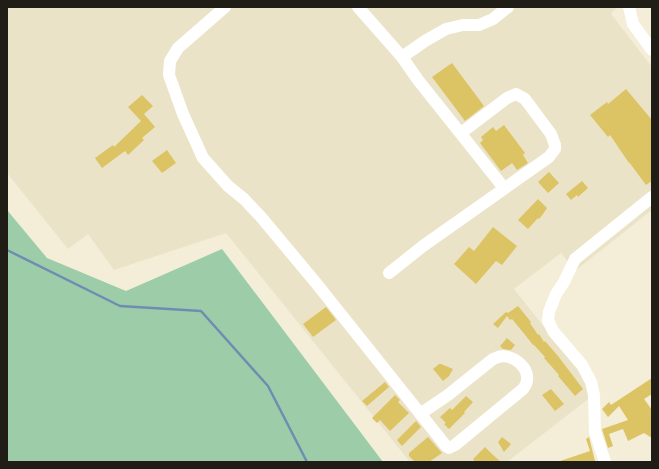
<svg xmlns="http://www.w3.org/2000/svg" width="659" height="469" viewBox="0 0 659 469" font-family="Signika,sans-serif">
<rect width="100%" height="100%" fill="#f4eed9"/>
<polygon fill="#ebe3c7" points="7,7 617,7 611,14 652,67 652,210 575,271 561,253 514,289 596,393 507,462 410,462 226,233 114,270 88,234 68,249 7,173"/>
<polygon fill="#9ccda8" points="7,210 47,258 126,291 222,249 383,462 7,462"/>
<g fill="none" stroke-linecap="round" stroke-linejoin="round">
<polyline stroke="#6f8db3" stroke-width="2.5" points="7,250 120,306 201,311 268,386 307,462"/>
</g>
<g fill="#dcc464">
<polygon points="452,63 484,106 465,121 432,77"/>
<polygon points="626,89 652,120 652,181 646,185 629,162 629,163 610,135 608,137 590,115 607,102 608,104"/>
<polygon points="142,95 153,106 144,114 155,127 142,138 144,140 128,155 125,151 102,168 95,158 113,145 114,147 141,121 128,107"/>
<polygon points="504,125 525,153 523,155 528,163 517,170 512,163 501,171 480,143 483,140 481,137 493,127 496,131"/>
<polygon points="167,150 176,163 162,173 152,161"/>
<polygon points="549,172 559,183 548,193 538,182"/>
<polygon points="582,181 588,188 578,197 577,195 571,200 566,194"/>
<polygon points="538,199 547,208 543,214 539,219 538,218 528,229 518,220"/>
<polygon points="493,227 517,246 502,265 496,261 476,284 454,264 469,247 474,251"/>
<polygon points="518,306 531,322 530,323 538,335 539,334 544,342 545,341 558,356 583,389 575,396 558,376 559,375 544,358 545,357 534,345 533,345 526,336 512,319 510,320 507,316 498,328 493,324 506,312 508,313"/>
<polygon points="326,307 336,320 313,337 303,324"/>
<polygon points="507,338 515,345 511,350 503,349 500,346"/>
<polygon points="439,364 441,364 453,369 449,376 443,381 433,369"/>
<polygon points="652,378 652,394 644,399 652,410 652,438 644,433 628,441 623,429 609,434 613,446 608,448 602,429 628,420 619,406 608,417 602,409 609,402 611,405"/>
<polygon points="385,382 389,387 367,406 362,401"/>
<polygon points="551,389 564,404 555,411 542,395"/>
<polygon points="395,395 400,400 398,402 409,413 390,431 380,420 377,423 372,418"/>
<polygon points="466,396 473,402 464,412 465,413 449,429 444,424 446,423 440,417 450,408 452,410"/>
<polygon points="416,421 421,427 402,446 397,440"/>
<polygon points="428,437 442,453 429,462 415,462 409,456 409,453"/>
<polygon points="502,437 511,444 504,452 498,442"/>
<polygon points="589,437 595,461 591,462 560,462 560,461 590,451 586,439"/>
<polygon points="485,447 492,454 501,462 475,462 473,459"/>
</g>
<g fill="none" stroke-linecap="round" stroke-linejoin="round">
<g stroke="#fff" stroke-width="12">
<path d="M225,7L178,48L170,61L169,75L183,114L203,158L228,186L244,199L261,217L316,283L446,446L449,448L455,445L523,389C535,374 519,357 503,356C500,356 496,358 493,359L448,395L420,414"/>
<polyline points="358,7 402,57 418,80 504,188"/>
<polyline points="629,7 633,24 652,50"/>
<polyline points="402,57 425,41 446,29 463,25 479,25 493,19 508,7"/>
<polyline points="389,273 423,246 549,157 555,149 555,145 551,134 525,99 516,94 507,98 461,133"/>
<polyline points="605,462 595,432 594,395 591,382 582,365 553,331 548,320 549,312 556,294 564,282 575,259 652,197"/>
</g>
</g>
<rect width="659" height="469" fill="none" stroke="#1f1d15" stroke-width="16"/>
</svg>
